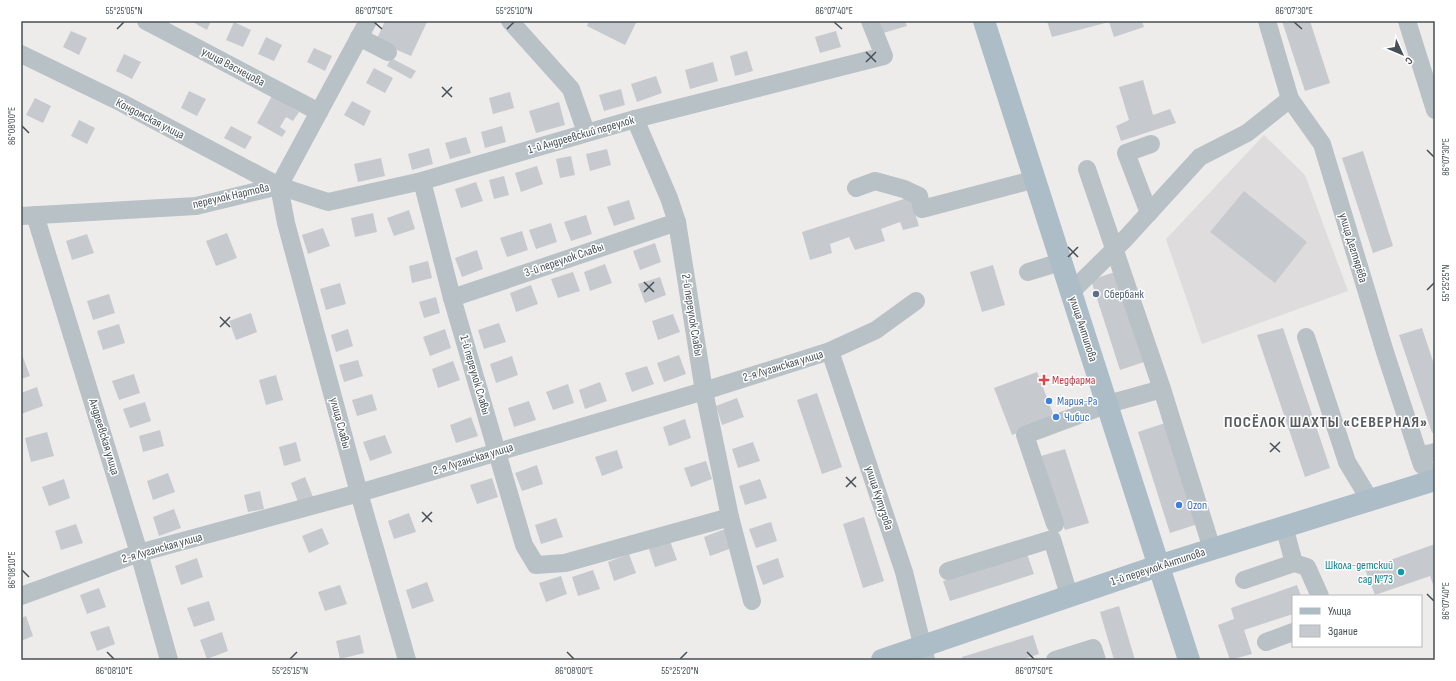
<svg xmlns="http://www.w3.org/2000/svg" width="1456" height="681" viewBox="0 0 1456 681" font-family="'Sofia Sans Condensed',sans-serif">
<rect width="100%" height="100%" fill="#eeebeb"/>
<polygon fill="#dfdcdd" points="1264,135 1305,175 1348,291 1202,344 1166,239"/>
<g fill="#c6c9ce">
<polygon points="191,21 211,21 207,30"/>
<polygon points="385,21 427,22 411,56 376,41"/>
<polygon points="589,21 637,21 625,45 587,26"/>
<polygon points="880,21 905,21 907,26 883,33"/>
<polygon points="1047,21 1142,21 1144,27 1114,37 1109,22 1052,37"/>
<polygon points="1282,21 1310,21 1330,83 1305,91"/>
<polygon points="234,22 251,30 243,47 226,40"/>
<polygon points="71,31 87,38 79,55 63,47"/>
<polygon points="836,31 841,47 820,53 815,37"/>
<polygon points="266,37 282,45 274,61 258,54"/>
<polygon points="314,48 332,56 325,71 307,62"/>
<polygon points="747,51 753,71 735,76 730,56"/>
<polygon points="124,54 141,62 132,79 116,71"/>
<polygon points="391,58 416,71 411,79 387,66"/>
<polygon points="713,62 718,81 690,89 685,70"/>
<polygon points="374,68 393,78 385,93 366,83"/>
<polygon points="656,76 662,93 637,102 631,84"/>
<polygon points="1143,80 1153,115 1170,109 1176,123 1121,141 1116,126 1129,120 1119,87"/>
<polygon points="621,89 625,105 604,111 599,95"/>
<polygon points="189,91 206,99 197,116 181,108"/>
<polygon points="510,92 514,108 493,114 489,98"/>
<polygon points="272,96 299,112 293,121 286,117 280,127 286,131 282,137 257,123"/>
<polygon points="35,98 51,106 43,123 26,115"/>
<polygon points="352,101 371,111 364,126 344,115"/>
<polygon points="559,102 565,125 536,133 529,111"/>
<polygon points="79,120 95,128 87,144 71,136"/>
<polygon points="231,126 252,137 245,149 224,138"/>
<polygon points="502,126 506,142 485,148 481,132"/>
<polygon points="466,137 471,153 450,159 445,143"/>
<polygon points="429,148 433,164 412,170 408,154"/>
<polygon points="607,149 611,165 590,171 586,154"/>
<polygon points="1363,151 1393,246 1373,253 1342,158"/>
<polygon points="571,156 575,175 560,178 556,159"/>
<polygon points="381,158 385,176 358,182 354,164"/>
<polygon points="537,166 543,184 521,192 515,173"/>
<polygon points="504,176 509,195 494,199 489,180"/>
<polygon points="476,182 483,201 461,208 455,189"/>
<polygon points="1244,191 1307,242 1275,283 1210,232"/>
<polygon points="910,197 919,226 903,230 900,222 881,229 885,241 855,250 849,237 830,244 832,253 810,260 802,232"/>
<polygon points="629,200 635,219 614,226 607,207"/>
<polygon points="409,210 415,229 394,236 387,218"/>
<polygon points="373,213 377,232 355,237 351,218"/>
<polygon points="586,215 592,234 571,241 564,222"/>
<polygon points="551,223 557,242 536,249 529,230"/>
<polygon points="323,228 330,246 308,254 302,235"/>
<polygon points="522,231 528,250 507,257 500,238"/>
<polygon points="227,233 237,258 216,266 206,241"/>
<polygon points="87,234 94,253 72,260 66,241"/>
<polygon points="655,243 661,262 640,270 633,251"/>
<polygon points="477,250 483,269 462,277 455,258"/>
<polygon points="428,261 432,278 412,283 409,266"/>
<polygon points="605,264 612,283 590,291 584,272"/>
<polygon points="993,265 1005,305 982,312 970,272"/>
<polygon points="573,272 580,291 558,298 551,279"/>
<polygon points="1115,272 1144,362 1120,370 1091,280"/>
<polygon points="660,277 666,295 645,303 638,284"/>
<polygon points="340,283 346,304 326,310 320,289"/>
<polygon points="531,285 538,304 516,312 510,293"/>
<polygon points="109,294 115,313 93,320 87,301"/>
<polygon points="436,297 440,313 424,318 419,302"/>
<polygon points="251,313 257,332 236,340 229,321"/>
<polygon points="673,314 680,332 658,340 652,321"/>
<polygon points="499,323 506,342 484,349 478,330"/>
<polygon points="119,324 125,343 103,350 97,331"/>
<polygon points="1283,328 1330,468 1305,477 1257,335"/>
<polygon points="1422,328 1435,367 1435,432 1432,433 1399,335"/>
<polygon points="348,329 353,346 336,352 331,335"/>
<polygon points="445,329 451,348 430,356 423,337"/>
<polygon points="21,352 30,376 21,379"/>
<polygon points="679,355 686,374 664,382 657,363"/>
<polygon points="512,356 518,375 496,383 490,364"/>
<polygon points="358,360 363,376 344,382 339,365"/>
<polygon points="453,361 460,380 438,388 432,369"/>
<polygon points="647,366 654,384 632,392 625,373"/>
<polygon points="1037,372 1055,419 1012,435 994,388"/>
<polygon points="134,374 140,393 119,400 112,381"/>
<polygon points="276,375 283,400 266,405 259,380"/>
<polygon points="600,382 607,401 585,409 579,390"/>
<polygon points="568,384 574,403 553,410 546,392"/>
<polygon points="37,387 43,406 21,414 21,393"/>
<polygon points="817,393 842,467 822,474 797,400"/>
<polygon points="372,394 377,410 357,416 352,400"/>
<polygon points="737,398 744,417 722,425 716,406"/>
<polygon points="529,401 536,420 514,427 508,408"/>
<polygon points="145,402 151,421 130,428 123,409"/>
<polygon points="471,417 478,436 456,443 450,425"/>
<polygon points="685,419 691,438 669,446 663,427"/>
<polygon points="1165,423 1198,524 1170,533 1138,432"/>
<polygon points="160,430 164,446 143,452 139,436"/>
<polygon points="47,432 54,456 31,462 25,438"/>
<polygon points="385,435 392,453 370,461 363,442"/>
<polygon points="296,442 301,461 284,466 279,447"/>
<polygon points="753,442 760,461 738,468 732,449"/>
<polygon points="1065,449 1089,523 1065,530 1041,456"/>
<polygon points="617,450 623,468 602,476 595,457"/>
<polygon points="706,461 712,479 691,487 684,468"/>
<polygon points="537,465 543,484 522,491 515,473"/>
<polygon points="168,473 175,492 153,500 147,481"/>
<polygon points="305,477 313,497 298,502 291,483"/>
<polygon points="492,478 498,497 477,504 470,485"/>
<polygon points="64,479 70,498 49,506 42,487"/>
<polygon points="760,479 767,498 745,505 739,486"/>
<polygon points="260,491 264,509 248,512 244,495"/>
<polygon points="174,509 181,528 159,536 153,517"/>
<polygon points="409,513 416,532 394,539 388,521"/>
<polygon points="864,517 884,581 863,588 843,524"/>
<polygon points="556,518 563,537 541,544 535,525"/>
<polygon points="771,522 777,541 756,548 749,529"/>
<polygon points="76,524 83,543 61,550 55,531"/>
<polygon points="322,528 329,544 309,553 302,536"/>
<polygon points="725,529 732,548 710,556 704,537"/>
<polygon points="670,541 677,560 655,567 649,549"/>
<polygon points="1435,544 1435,590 1430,576 1375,595 1365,569"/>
<polygon points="629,554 636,573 614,581 608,562"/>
<polygon points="1027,554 1034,574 950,601 943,581"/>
<polygon points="197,558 203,577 181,585 175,566"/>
<polygon points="778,558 784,577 763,585 756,566"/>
<polygon points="593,570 600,589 578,596 572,577"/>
<polygon points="561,576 567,594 546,602 539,583"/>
<polygon points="427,582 434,601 412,609 406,590"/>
<polygon points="340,585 347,604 325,611 318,592"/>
<polygon points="1297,585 1301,596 1293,596 1293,614 1244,630 1252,654 1230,660 1218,625 1234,619 1231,608"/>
<polygon points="99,588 106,607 87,614 80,595"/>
<polygon points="209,601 215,620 194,627 187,608"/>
<polygon points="1119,606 1135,660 1114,660 1100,612"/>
<polygon points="26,616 33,636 21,641 21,618"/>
<polygon points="109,626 115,644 97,651 90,632"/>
<polygon points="222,632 228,651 207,659 200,640"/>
<polygon points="360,635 364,653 340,659 336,641"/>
<polygon points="1033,635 1039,654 1021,660 963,660 962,657"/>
</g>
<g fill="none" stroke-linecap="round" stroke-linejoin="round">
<g stroke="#b8c1c6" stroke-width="18">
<polyline points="146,21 319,112"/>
<polyline points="510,21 571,89 586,132"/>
<polyline points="1267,21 1290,99 1322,144 1385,352 1422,465 1435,476"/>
<polyline points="1407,21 1435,110"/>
<polyline points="359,37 388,52"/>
<polyline points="21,54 122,103 279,186 328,202 422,181 635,119 884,56 870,21"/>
<polyline points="635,119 669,198 677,222 704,391 730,517 752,601"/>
<polyline points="1087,169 1162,389 1212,549"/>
<polyline points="422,181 452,298 524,545 536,565 565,563 730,517"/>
<polyline points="279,186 286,223 359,493 407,660"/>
<polyline points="856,188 875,181 904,189 919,196 922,209 1036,179"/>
<polyline points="1149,213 1126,153 1151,144"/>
<polyline points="35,215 139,553 169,660"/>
<polyline points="21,216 196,206 279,186 368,21"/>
<polyline points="1028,272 1061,262"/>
<polyline points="1071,292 1125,239 1200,157 1247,133 1290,99"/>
<polyline points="452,298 677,222"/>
<polyline points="1306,337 1347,462 1370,500"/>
<polyline points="830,351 904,572 926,660"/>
<polyline points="1419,456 1435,452"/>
<polyline points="1055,524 1025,435 1108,404 1162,389"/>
<polyline points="1294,563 1307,567 1320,596"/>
<polyline points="948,571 1052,539 1069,595"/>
<polyline points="1244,580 1294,563 1284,526"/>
<polyline points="21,596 139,553 359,493 704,391 830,351 876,330 916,301"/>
<polyline points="1266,642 1293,632"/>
<polyline points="1055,660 1093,648 1097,660"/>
</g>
<g stroke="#adbdc8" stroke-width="22">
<polyline points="984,21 1189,660"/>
<polyline points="882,660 1158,566 1435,480"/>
</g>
</g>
<path fill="none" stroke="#465056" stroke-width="1.5" d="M374,22L382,29M834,22L842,29M1294,22L1302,29M117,29L124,22M507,29L514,22M866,52L876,62M866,62L876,52M442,87L452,97M442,97L452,87M22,126L29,133M1427,150L1434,157M1068,247L1078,257M1068,257L1078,247M644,282L654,292M1427,290L1434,283M644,292L654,282M220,317L230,327M220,327L230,317M1270,443L1280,452M1270,452L1280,442M846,477L856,487M846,487L856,477M422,512L432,522M422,522L432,512M22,570L29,577M1427,594L1434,601M107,652L114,659M567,652L574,659M1027,652L1034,659M290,659L297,652M680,659L687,652"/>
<circle fill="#5c6f8a" stroke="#fff" stroke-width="1.5" cx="1096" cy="294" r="4"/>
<path fill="#e0444e" stroke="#fff" stroke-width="1.5" d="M1042 374h4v4h4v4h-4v4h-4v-4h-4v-4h4z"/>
<g fill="#3f7fe0" stroke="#fff" stroke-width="1.5">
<circle cx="1049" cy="401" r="4"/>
<circle cx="1056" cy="417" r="4"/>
<circle cx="1179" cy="505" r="4"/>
</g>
<circle fill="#0f9aa8" stroke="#fff" stroke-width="1.5" cx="1401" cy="572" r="4"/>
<g text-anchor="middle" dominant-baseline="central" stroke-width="3" stroke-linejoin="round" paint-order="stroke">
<g font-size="12" fill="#465056" stroke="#fff">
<text transform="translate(233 67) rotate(28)">улица Васнецова</text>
<text transform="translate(150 119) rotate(27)">Кондомская улица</text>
<text transform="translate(581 135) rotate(-16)">1-й Андреевский переулок</text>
<text transform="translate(231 196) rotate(-13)">переулок Нартова</text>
<text transform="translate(1353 248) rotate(73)">улица Дегтярёва</text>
<text transform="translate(564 260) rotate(-19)">3-й переулок Славы</text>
<text transform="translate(692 315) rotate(81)">2-й переулок Славы</text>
<text transform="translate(1083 329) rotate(72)">улица Антипова</text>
<text transform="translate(783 366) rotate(-17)">2-я Луганская улица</text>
<text transform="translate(475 375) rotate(74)">1-й переулок Славы</text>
<text transform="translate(340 423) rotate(75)">улица Славы</text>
<text transform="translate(104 437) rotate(73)">Андреевская улица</text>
<text transform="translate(473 459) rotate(-17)">2-я Луганская улица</text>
<text transform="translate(879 498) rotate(72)">улица Кутузова</text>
<text transform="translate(162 548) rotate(-16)">2-я Луганская улица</text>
<text transform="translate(1158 567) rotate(-18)">1-й переулок Антипова</text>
</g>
<g font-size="12" fill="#4e5e75" stroke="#fff" text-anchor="start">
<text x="1104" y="294">Сбербанк</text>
</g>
<g font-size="12" fill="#be3a42" stroke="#fff" text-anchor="start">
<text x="1052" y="380">Медфарма</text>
</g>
<g font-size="12" fill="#366cbe" stroke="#fff" text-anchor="start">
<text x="1057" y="401">Мария-Ра</text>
<text x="1064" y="417">Чибис</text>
<text x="1187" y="505">Ozon</text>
</g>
<g font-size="12" fill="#0d838f" stroke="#fff" text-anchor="end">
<text x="1393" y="565">Школа-детский<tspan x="1393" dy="14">сад №73</tspan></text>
</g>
<g font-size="16" font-weight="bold" letter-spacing="1" fill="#595c5f" stroke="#fff">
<text x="1326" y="422">ПОСЁЛОК ШАХТЫ «СЕВЕРНАЯ»</text>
</g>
</g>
<rect width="1456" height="681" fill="none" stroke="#ffffff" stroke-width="44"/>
<rect x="1292" y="595" width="130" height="52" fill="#ffffff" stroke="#b5b9bb"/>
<rect x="1300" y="608" width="20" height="6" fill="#adbdc8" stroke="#b5b9bb"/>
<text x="1328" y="615" font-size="12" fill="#465056">Улица</text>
<rect x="1300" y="625" width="20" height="12" fill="#c6c9ce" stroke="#b5b9bb"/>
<text x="1328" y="635" font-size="12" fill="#465056">Здание</text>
<g transform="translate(1402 54) rotate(134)" stroke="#ffffff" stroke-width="3" paint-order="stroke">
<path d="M0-3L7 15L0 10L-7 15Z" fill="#465056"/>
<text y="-6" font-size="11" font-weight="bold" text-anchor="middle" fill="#465056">С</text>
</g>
<rect x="22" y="22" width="1412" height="637" fill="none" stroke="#465056" stroke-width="1.5"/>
<g font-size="10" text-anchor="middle" fill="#465056">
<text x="124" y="14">55°25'05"N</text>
<text x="374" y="14">86°07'50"E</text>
<text x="514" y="14">55°25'10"N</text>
<text x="834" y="14">86°07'40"E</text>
<text x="1294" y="14">86°07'30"E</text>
<text transform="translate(11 126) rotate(-90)" y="4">86°08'00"E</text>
<text transform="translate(1445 157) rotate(-90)" y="4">86°07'30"E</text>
<text transform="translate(1445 283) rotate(-90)" y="4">55°25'25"N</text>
<text transform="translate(11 570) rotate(-90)" y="4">86°08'10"E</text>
<text transform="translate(1445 601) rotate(-90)" y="4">86°07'40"E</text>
<text x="114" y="674">86°08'10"E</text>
<text x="290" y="674">55°25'15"N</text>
<text x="574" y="674">86°08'00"E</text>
<text x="680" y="674">55°25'20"N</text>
<text x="1034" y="674">86°07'50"E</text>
</g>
</svg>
